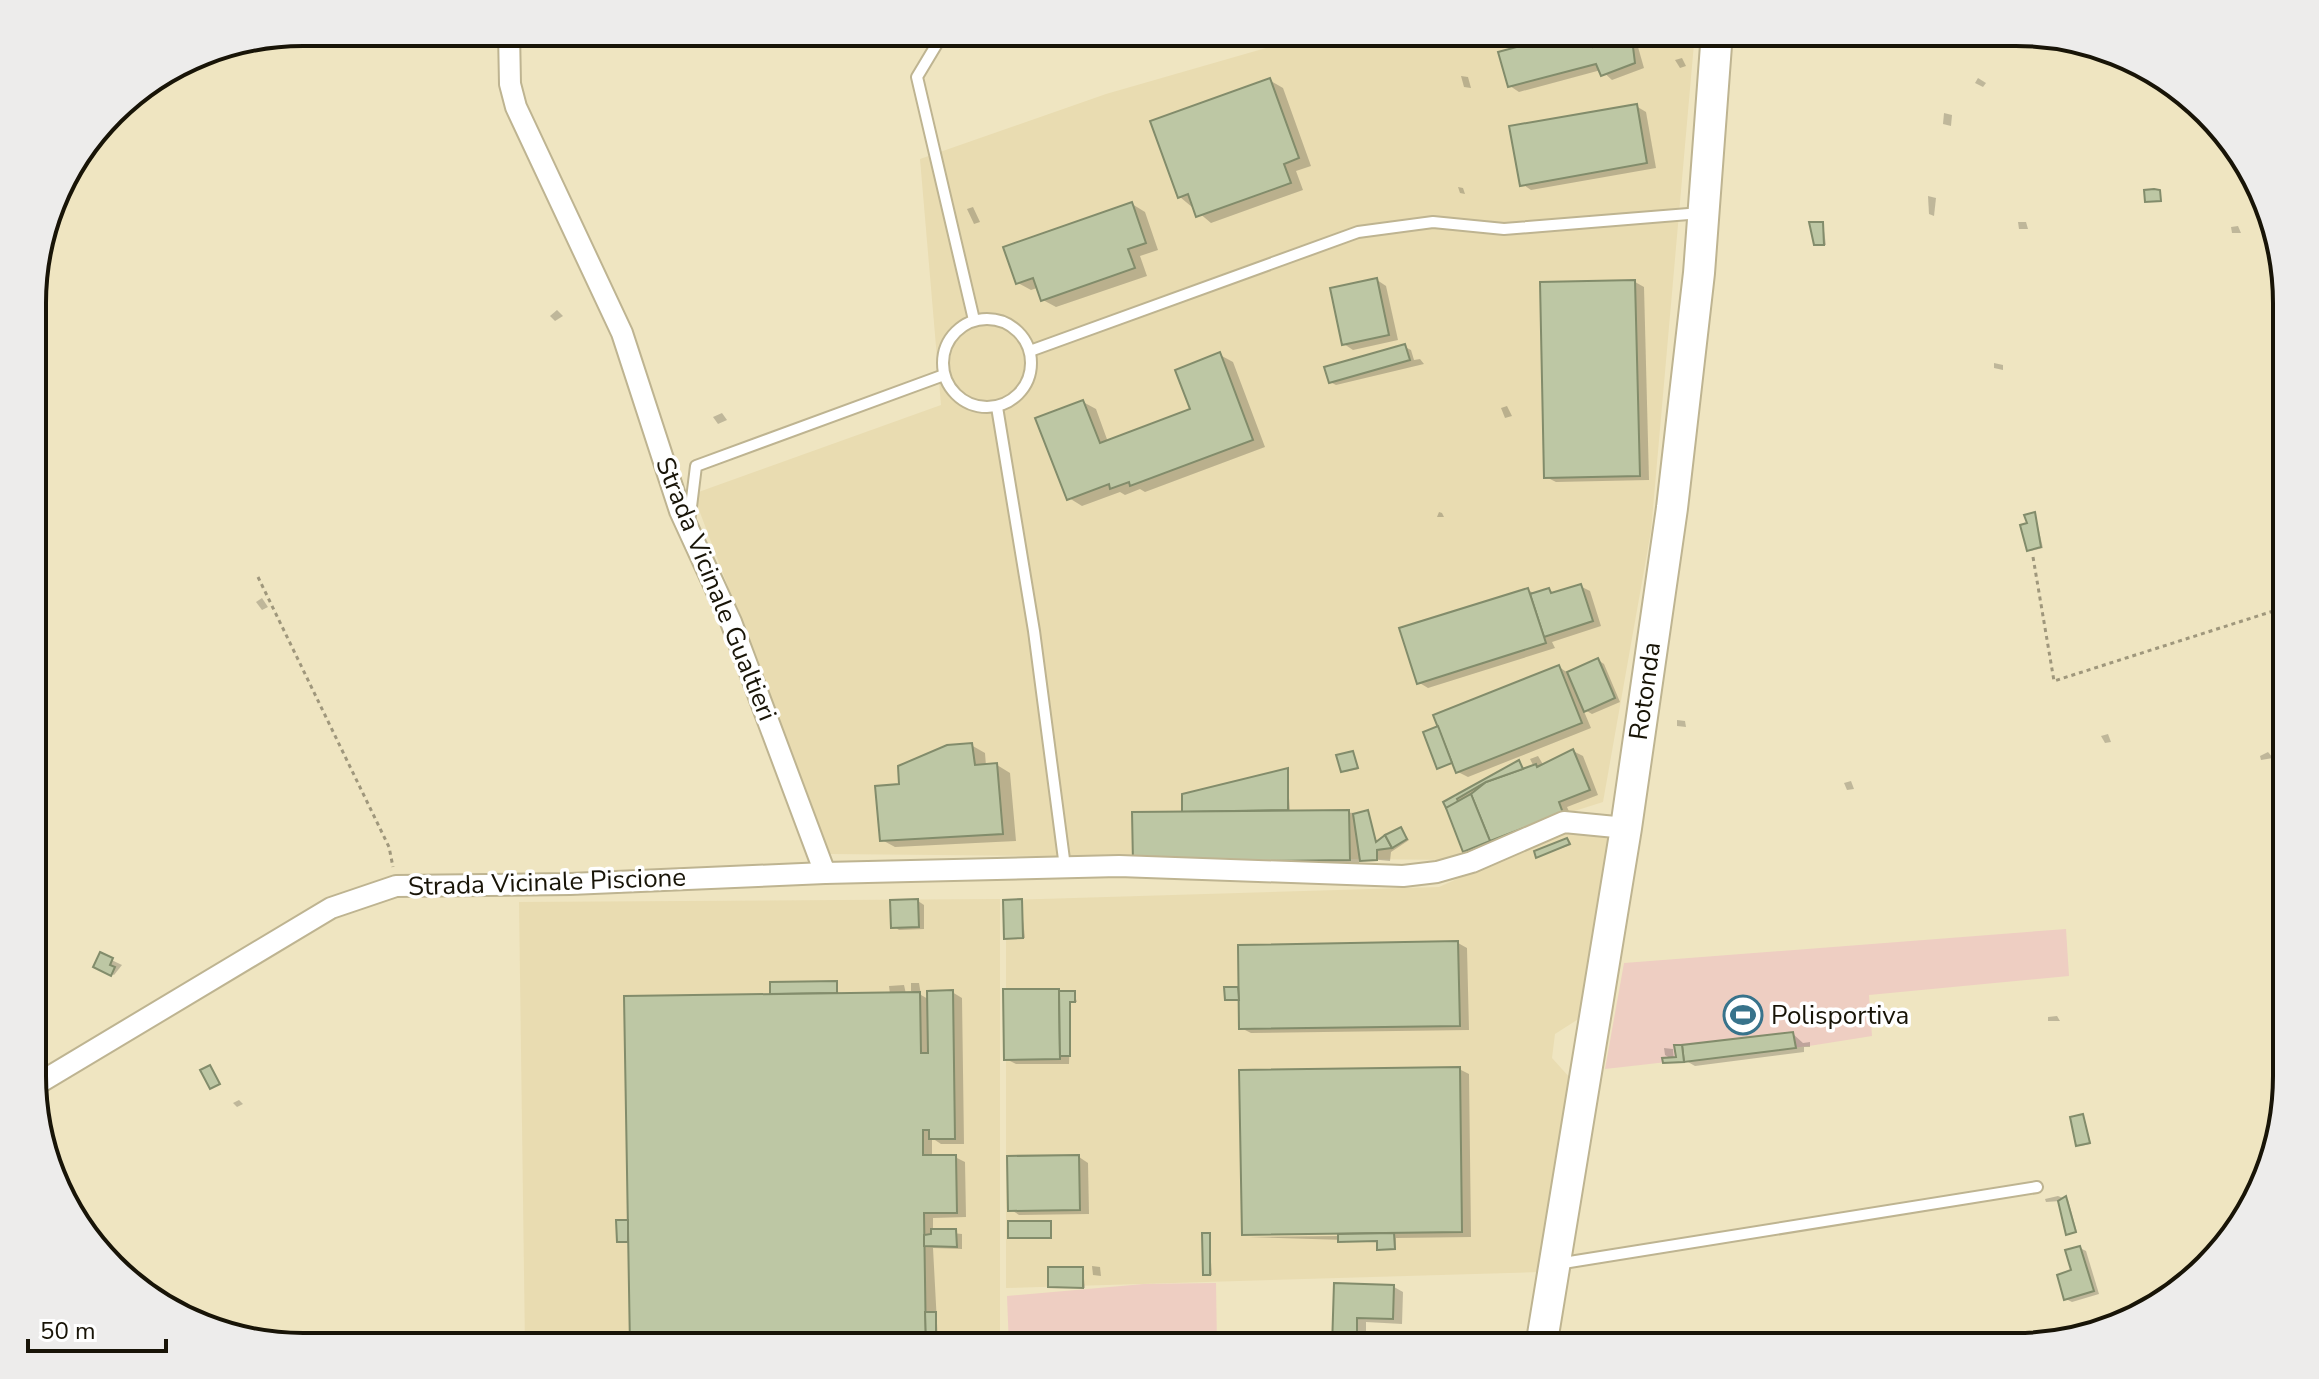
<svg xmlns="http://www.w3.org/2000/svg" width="2319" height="1379" viewBox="0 0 2319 1379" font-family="'Nunito Sans',sans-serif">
<rect width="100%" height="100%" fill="#efe5c1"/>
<g fill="#e9dcb1">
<polygon points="1321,32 1695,32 1651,531 1603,802 1562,815 1459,860 829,854 693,494 941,405 920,159 1106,94"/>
<polygon points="1562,832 1614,836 1580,1018 1555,1034 1552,1058 1571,1079 1539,1272 1006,1288 1006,900 1439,887"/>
<polygon points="1000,899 1000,1347 525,1347 519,902"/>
</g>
<g fill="#eecec2">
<polygon points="2066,929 2069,976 1869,995 1872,1036 1809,1046 1605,1069 1624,963"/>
<polygon points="1216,1283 1217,1347 1009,1347 1007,1296 1144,1284"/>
</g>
<g fill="#0003">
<polygon points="1412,32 1453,32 1416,43"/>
<polygon points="1579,32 1597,36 1600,48 1629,41 1638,47 1644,68 1612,80 1601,70 1519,92 1510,86"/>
<polygon points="1682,58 1686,66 1680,68 1675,60"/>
<polygon points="1461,76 1468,77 1471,88 1464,87"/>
<polygon points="1978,78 1986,83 1983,87 1975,83"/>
<polygon points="1269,80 1283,88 1311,166 1296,171 1303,190 1211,223 1180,197"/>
<polygon points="1636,106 1646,112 1656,168 1531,190 1522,184"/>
<polygon points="1944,113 1952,115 1951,126 1943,124"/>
<polygon points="1458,187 1463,188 1465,194 1460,193"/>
<polygon points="1928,196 1936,198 1934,216 1929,214"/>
<polygon points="1132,204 1145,212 1158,250 1140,256 1147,276 1056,307 1043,300 1037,288 1031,290 1018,283"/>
<polygon points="973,207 980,222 974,224 967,209"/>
<polygon points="2018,222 2026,222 2028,229 2019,229"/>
<polygon points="1823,224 1826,245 1818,245 1816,244"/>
<polygon points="2238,226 2241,233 2232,233 2231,227"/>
<polygon points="1377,280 1386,286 1398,340 1353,350 1344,344"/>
<polygon points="1635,282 1644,287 1649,480 1556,482 1546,477"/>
<polygon points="557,310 563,316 555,321 550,316"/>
<polygon points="1405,347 1411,350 1414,360 1420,359 1424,364 1336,385 1330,382"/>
<polygon points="1220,355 1233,362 1265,447 1145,492 1140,489 1125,495 1120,492 1082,506 1069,498 1083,402 1096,409 1108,442 1192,410"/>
<polygon points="1994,363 2003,365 2003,370 1994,368"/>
<polygon points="1507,406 1512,416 1505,418 1501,408"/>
<polygon points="722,413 727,420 718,424 713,417"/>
<polygon points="1439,512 1442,513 1444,517 1437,517"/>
<polygon points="2035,514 2043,548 2031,551 2029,550"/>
<polygon points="1580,586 1590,591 1601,626 1552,642 1555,648 1428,688 1418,682 1528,590 1535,594 1549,590 1555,594"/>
<polygon points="262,598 268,607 262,610 256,602"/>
<polygon points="1598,660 1604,664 1620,702 1592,714 1583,709 1591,728 1468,777 1458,772 1455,763 1439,767 1559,667 1568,673"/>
<polygon points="1677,720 1685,721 1686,727 1677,726"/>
<polygon points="2108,734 2111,742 2105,743 2101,736"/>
<polygon points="971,745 985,753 986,766 997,765 1010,773 1016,841 895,847 882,840 902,786"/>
<polygon points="1573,751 1583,756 1598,795 1567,807 1572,818 1501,846 1494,841 1464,850 1445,803 1519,762 1524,770 1534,767 1530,759 1538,756 1544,766"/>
<polygon points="2268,752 2273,758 2261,760 2260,756"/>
<polygon points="1353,753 1359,769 1345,772 1343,771"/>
<polygon points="1287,770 1290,812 1367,813 1377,843 1401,829 1409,840 1391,852 1390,861 1359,858 1359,864 1144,867 1184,813"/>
<polygon points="1851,781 1854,789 1847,790 1844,783"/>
<polygon points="1567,840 1571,845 1538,856"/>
<polygon points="918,901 924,905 924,929 899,930 893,926"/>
<polygon points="1021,901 1025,938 1008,939 1006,938"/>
<polygon points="1458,943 1467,948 1469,1030 1251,1033 1241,1028 1241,1000 1227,999 1226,989"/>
<polygon points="101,955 122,965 114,975 95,966"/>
<polygon points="836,983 839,995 890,994 889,986 904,985 906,994 917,994 911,991 911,983 919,983 921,995 930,1000 952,992 962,998 964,1144 941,1144 932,1138 932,1157 955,1157 965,1162 966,1217 933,1218 933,1231 962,1234 962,1249 933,1248 938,1342 935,1347 632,1347 630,1242 621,1242 627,1222 772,996 772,984"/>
<polygon points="1074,993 1077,1002 1071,1002 1069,1064 1016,1064 1006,1059"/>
<polygon points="2057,1016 2060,1021 2048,1021 2048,1017"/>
<polygon points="1793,1034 1803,1043 1810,1042 1810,1047 1804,1047 1804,1052 1695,1066 1688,1062 1665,1062 1673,1060 1665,1055 1664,1048 1673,1049 1674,1060"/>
<polygon points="1459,1069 1469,1074 1471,1237 1396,1238 1396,1250 1382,1250 1379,1241 1249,1237 1340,1236"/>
<polygon points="239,1100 243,1104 237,1107 233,1103"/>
<polygon points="2083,1116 2091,1144 2080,1146 2078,1145"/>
<polygon points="1079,1157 1088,1163 1089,1214 1019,1215 1010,1209"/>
<polygon points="2058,1196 2068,1200 2077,1232 2067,1233 2060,1201 2046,1202 2045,1199"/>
<polygon points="1209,1235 1212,1275 1207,1276 1205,1274"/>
<polygon points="2080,1248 2086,1251 2099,1294 2072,1302 2066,1299"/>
<polygon points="1092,1266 1100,1267 1101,1276 1093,1275"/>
<polygon points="1083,1269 1085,1288 1050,1286"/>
<polygon points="1336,1285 1394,1287 1403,1292 1402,1324 1366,1322 1366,1337 1358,1337 1357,1347 1334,1347"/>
</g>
<g fill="#bdc7a4" stroke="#828c6b" stroke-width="2">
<polygon points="1410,32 1449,32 1412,43"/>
<polygon points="1572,32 1589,32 1593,47 1632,39 1635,63 1601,76 1596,64 1508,87 1498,52"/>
<polygon points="1270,78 1299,158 1284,164 1291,183 1196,217 1188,194 1178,198 1150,121"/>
<polygon points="1637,104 1647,163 1520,186 1509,126"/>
<polygon points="2154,189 2160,190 2161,201 2145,202 2144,190"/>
<polygon points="1132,202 1146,243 1128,249 1135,268 1041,301 1033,278 1016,284 1003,247"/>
<polygon points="1809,222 1823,222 1824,245 1814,245"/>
<polygon points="1377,278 1389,335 1342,345 1330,288"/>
<polygon points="1635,280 1640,476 1544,478 1540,282"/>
<polygon points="1405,344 1410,360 1329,383 1324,367"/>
<polygon points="1220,352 1253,440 1130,486 1129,482 1110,489 1109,484 1067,500 1035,418 1083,400 1100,443 1190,409 1175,370"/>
<polygon points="2035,512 2041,547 2027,551 2020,525 2027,523 2024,515"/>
<polygon points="1581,584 1593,621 1544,637 1530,594 1549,588 1551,593"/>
<polygon points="1528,588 1546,643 1417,684 1399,628"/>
<polygon points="1598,658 1615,698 1584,712 1567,672"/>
<polygon points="1559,665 1582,723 1456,773 1433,715"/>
<polygon points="1438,726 1452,763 1437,769 1423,732"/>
<polygon points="972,743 975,765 997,763 1003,834 880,841 875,786 899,784 898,766 947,745"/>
<polygon points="1573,749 1590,790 1559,802 1563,813 1490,841 1471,794 1486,782 1536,764 1537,767"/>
<polygon points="1353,751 1358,768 1341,772 1336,755"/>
<polygon points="1519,760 1523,769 1486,782 1457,799 1459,803 1446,808 1443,802"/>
<polygon points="1288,768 1288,810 1182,812 1182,794"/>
<polygon points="1471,794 1490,841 1463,852 1446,808"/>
<polygon points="1349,810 1350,860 1133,863 1132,812"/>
<polygon points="1368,810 1376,842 1385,835 1392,848 1377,850 1377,860 1360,861 1353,814"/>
<polygon points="1401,827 1407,839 1392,848 1385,835"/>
<polygon points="1567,838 1570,844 1536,858 1534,851"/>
<polygon points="918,899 919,927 891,928 890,900"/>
<polygon points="1022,899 1023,938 1004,939 1003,900"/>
<polygon points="1458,941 1460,1026 1239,1029 1238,945"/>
<polygon points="100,952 113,958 110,965 115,967 111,976 93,967"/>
<polygon points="837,981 837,993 770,994 770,982"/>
<polygon points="1224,987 1238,987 1239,1000 1225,1000"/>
<polygon points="1003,989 1059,989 1060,1059 1004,1060"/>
<polygon points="953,990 955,1139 929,1139 929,1130 923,1130 923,1155 956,1155 957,1213 924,1213 926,1347 630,1347 624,996 920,992 921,1053 928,1053 927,991"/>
<polygon points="1059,991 1075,991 1075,1002 1070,1002 1070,1056 1060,1056"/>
<polygon points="1793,1032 1796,1048 1684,1062 1682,1045"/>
<polygon points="1674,1045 1682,1045 1684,1062 1663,1063 1662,1058 1676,1057"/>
<polygon points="210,1065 220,1084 210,1089 200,1070"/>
<polygon points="1460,1067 1462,1232 1242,1235 1239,1070"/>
<polygon points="2083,1114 2090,1143 2076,1146 2070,1117"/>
<polygon points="1079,1155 1080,1210 1008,1211 1007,1156"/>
<polygon points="2066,1196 2076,1232 2066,1235 2058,1201"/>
<polygon points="616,1220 628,1220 628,1242 617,1242"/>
<rect x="1008" y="1221" width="43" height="17"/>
<polygon points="931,1229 956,1229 957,1247 924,1246 924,1235 931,1234"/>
<polygon points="1202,1233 1210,1233 1210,1275 1203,1275"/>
<polygon points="1394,1233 1395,1249 1377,1250 1377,1241 1338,1242 1338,1234"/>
<polygon points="2080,1246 2094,1291 2064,1300 2057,1275 2071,1270 2065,1250"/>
<polygon points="1048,1267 1083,1267 1083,1288 1048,1287"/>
<polygon points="1334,1283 1394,1285 1393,1319 1357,1318 1357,1333 1349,1332 1348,1347 1332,1347"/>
<polygon points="925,1312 936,1312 936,1342 926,1342"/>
</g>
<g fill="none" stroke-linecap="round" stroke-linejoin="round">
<g stroke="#beb491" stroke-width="14">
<g id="service">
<polyline points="944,32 917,77 974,320"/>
<circle cx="987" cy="363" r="44"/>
<polyline points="1030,351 1358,232 1433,222 1504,229 1701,213"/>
<polyline points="997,407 1034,631 1065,867"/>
<polyline points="689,523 696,466 944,375"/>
<polyline points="1557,1264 2037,1187"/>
</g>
</g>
<g stroke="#beb491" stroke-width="24">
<g id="minor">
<polyline points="509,32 510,84 516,107 622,333 680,511 731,622 825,873 1119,866 1403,876 1437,872 1472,862 1564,822 1626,828"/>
<polyline points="34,1086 331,908 396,886 570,884 825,873"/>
</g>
</g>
<g stroke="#beb491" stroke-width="34">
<polyline id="secondary" points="1541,1347 1626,828 1672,508 1699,273 1717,32"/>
</g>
<g stroke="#9f977c" stroke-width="3" stroke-dasharray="4 4" stroke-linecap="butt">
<polyline points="2033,557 2054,681 2286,607"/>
<polyline points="258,577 389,847 393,867"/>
</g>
<use href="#service" stroke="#fff" stroke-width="10"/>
<use href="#minor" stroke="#fff" stroke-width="20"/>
<use href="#secondary" stroke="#fff" stroke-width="30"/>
</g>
<defs>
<g id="stadium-ring" transform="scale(2)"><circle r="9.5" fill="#fff" stroke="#38738b" stroke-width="1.5"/><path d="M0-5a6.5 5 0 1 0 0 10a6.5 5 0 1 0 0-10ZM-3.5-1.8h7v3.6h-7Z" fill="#38738b"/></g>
</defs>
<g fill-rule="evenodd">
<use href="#stadium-ring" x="1743" y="1015"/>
</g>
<g text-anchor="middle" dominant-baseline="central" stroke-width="7" stroke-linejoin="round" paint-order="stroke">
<g font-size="26" fill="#181407" stroke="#fff">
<text transform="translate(716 589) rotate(68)">Strada Vicinale Gualtieri</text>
<text transform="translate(1645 691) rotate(-82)">Rotonda</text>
<text transform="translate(547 882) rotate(-2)">Strada Vicinale Piscione</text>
</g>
<g font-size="26" fill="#181407" stroke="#fff" text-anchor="start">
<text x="1771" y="1015">Polisportiva</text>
</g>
</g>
<path d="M0 0H2319V1379H0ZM303 46H2016A257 257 0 0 1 2273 303V1076A257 257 0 0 1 2016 1333H303A257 257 0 0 1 46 1076V303A257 257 0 0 1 303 46Z" fill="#edeceb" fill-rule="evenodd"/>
<path fill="none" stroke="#181407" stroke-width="4" d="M303 46H2016A257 257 0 0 1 2273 303V1076A257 257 0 0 1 2016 1333H303A257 257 0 0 1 46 1076V303A257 257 0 0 1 303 46Z"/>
<path d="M28 1339v12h138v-12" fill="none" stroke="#181407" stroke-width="4"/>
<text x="40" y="1339" font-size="24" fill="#181407" stroke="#ffffff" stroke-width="6" paint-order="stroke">50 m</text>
</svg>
